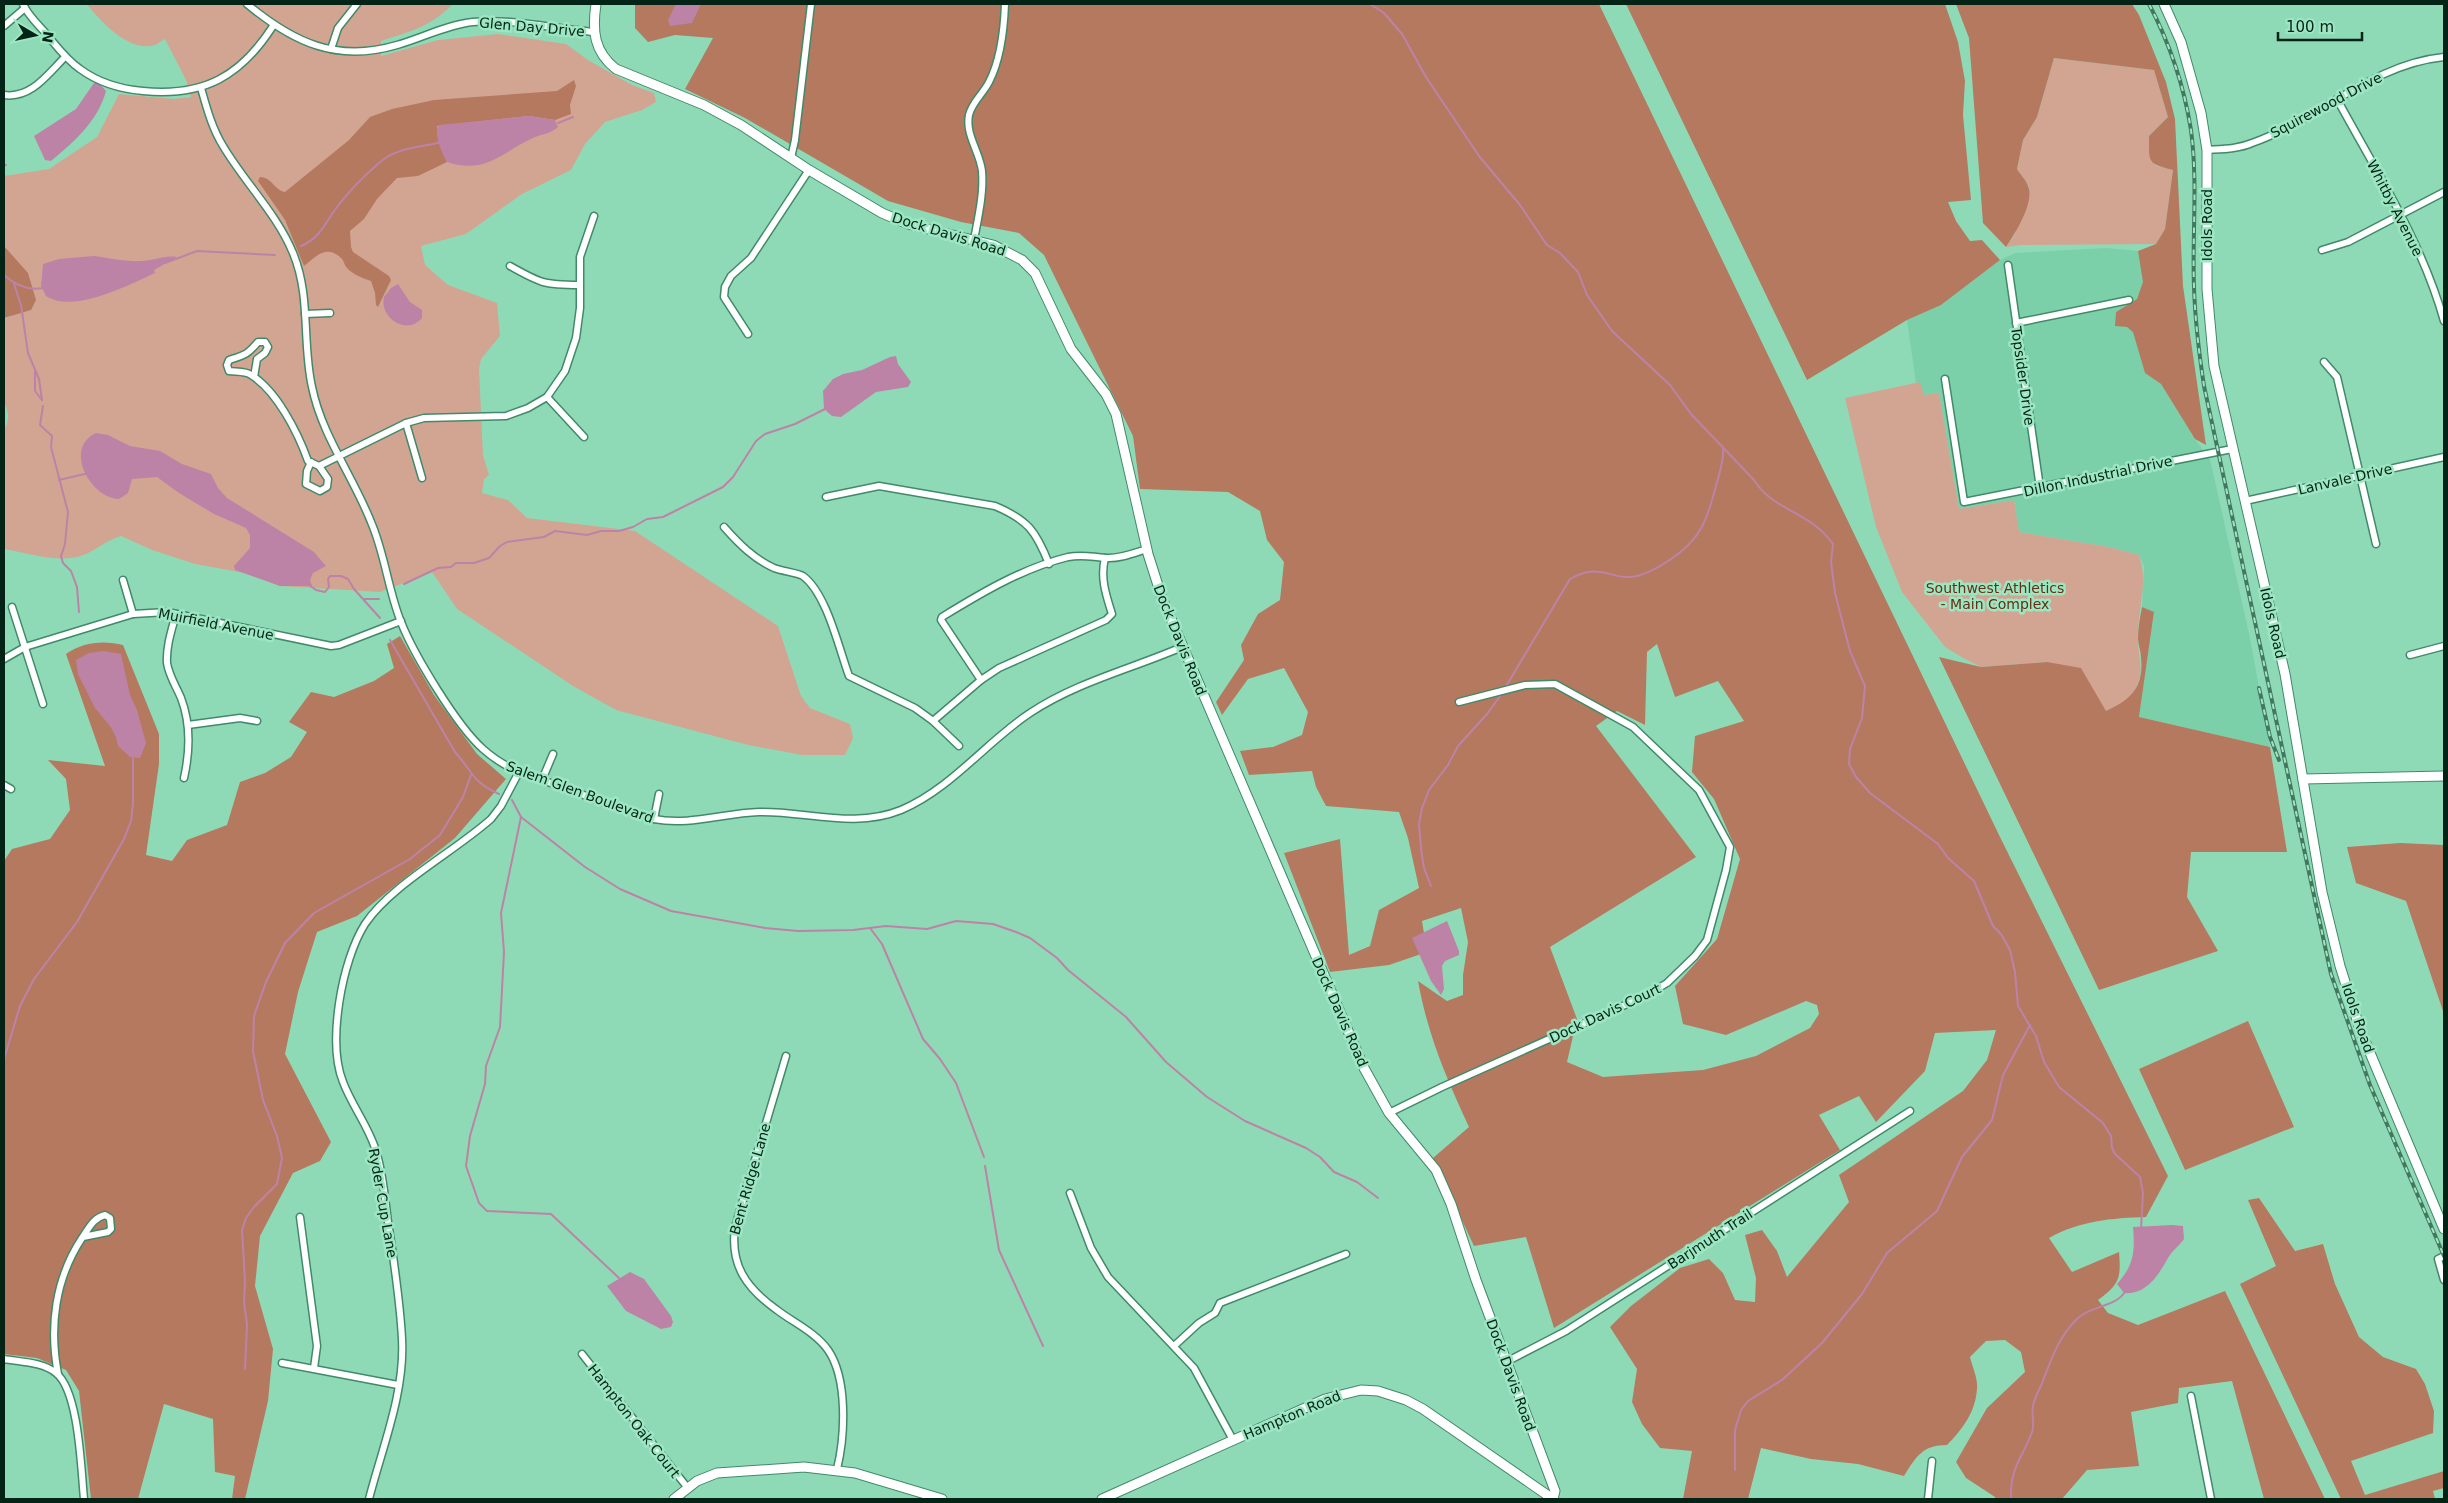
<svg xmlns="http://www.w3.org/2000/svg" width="2448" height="1503" viewBox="0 0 2448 1503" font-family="'DejaVu Sans',sans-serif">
<rect width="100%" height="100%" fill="#8fdab6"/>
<polygon fill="#7cd0a9" points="2107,248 2138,251 2144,282 2137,299 2116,312 2134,332 2145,373 2161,384 2195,439 2210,459 2250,638 2270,747 2139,717 2154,613 2142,607 2144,566 2139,555 2109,547 2019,532 2014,500 1959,509 1939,393 1924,395 1920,382 1916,383 1907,320 1941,305 2000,260 2015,253"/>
<g fill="#d2a592">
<path d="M87,4H453C429,28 411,31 381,41V56L438,40L498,34L566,44L588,60L632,85L654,93L656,102L642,110L605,122L585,144L571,170L522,194L466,234L421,246L425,265L448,285L497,303L500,336L481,359L479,369L483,455L489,475L484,479L482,493L508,500L527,518L635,531L778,626L801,696L810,708L850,724L853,738L845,755H802L748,745L616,710L573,686L457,609L432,572L380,592L280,586L250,574L195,564L152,550L121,536C107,540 99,548 86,554C62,565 29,553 4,549V430C10,419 9,413 4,402V318L12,316L9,254L4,246V176L49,169L97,137L119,94L173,99L191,97L186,80L165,39C162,40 158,44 155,45C129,53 100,21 87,4Z"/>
<polygon points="2054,58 2154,70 2168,117 2149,136 2156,166 2173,169 2165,229 2156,244 2021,245 2006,247 2015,234 2029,187 2017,169 2023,140 2037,117"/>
<path d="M1920,382L1924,395L1939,393L1959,509L2014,500L2019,532L2109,547L2139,555C2149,582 2137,611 2138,639C2138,660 2146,670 2134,692C2128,703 2116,707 2106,711L2047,662L1981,667L1963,658L1945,647L1902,592L1876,527L1845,398Z"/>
</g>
<g fill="#b57960" fill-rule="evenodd">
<path d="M635,4H1599L2000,837L2168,1176L2146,1217C2112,1218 2079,1221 2049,1238L2072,1272L2119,1252C2121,1278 2120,1284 2098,1300L2108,1313L2138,1325L2225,1291L2325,1499H2264L2232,1381L2179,1388L2178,1403L2131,1412L2139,1466L2087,1470L2062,1499H1996L1995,1497L1966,1478L1956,1462L1987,1408L2025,1372L2021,1352L2005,1340L1986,1341L1970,1357C1972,1366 1978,1378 1977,1388C1976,1411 1963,1429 1947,1445C1922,1445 1916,1457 1904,1476L1858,1464L1811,1459L1761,1448L1748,1499H1683L1692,1451L1660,1448L1642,1424L1632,1402L1637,1369L1610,1327L1631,1306L1680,1268L1709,1259L1723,1273L1735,1300L1755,1302L1756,1278L1745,1235L1762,1230L1777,1251L1787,1277L1849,1202L1839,1175L1963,1091L1987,1060L1996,1030L1935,1033L1925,1071L1876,1122L1859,1096L1819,1115L1840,1150L1554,1328L1526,1237L1474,1246L1433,1158L1469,1127C1446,1077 1428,1036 1418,981L1447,1001L1463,995V975L1468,942L1461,908L1422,921L1427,952L1389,965L1330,972L1284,853L1340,839L1349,955L1370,946L1379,910L1419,888L1408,838L1399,812L1326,806L1316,787L1312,771L1249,775L1240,751L1273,747L1302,735L1308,712L1284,668L1248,679L1222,715L1216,702L1244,660L1241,645L1258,614L1280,600L1284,562L1267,540L1260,511L1228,492L1140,489L1133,436L1044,255L1019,233L961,222L888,201L745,118L685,89L713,38L675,35L648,42L635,28ZM1657,644L1675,697L1718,681L1744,721L1695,736L1692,772L1714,799L1740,859L1717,939L1675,986L1683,1024L1726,1035L1806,1001L1817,1005L1819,1014L1810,1028L1756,1056L1703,1070L1603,1077L1567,1062L1577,1019L1550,947L1696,857L1596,726L1617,711L1645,725L1647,652Z"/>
<polygon points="1626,4 1945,4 1958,42 1965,81 1963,115 1971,200 1948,202 1956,221 1970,241 1982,240 2000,260 1941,305 1907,320 1807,380"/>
<path d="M1956,4H2132L2139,15L2166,82L2175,119L2183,286L2206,445L2195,439L2161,384L2145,373L2133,332L2127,327L2115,326L2116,312L2137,299L2143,282L2138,251L2156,244L2165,229L2173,170C2147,163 2149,163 2149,136L2168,117L2154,70L2054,58L2037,117L2023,140L2017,169C2020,174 2026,180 2028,186C2035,202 2015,234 2006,247L1983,223L1969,38Z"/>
<path d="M574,80L576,86L570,105L571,114L555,120L529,116L437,126L441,148L447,162L418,176L397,178L377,199L364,219L350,231L351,247L353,252L389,276L391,280L378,307L376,305L375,293L371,281C364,279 352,274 347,268C344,265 344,260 341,258C327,244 316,256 304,266L285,220L258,181L260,177C273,178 274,190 285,192L349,140L370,117L392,109L434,100L557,91Z"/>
<polygon points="4,246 28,273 36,300 31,310 4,318"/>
<path d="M2142,607L2154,612L2139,717L2270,747L2287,852H2191L2187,897L2218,951L2099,990L1939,657L1981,667L2047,662L2081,668L2106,711C2131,700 2144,687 2141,658C2141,651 2138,645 2138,638C2138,628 2140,617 2142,607Z"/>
<path d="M400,636L434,695L477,754L506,779L455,838L357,916L317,932L298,992L285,1054L331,1142L320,1161L293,1173L260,1236L255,1286L273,1349L268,1401L245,1499H232L235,1476L215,1472L213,1419L164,1404L138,1499H91L79,1391L66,1370L37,1358L4,1354V861L12,849L50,839L70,810L66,779L48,760L105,766L66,654C82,642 104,640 123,645L159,734V764L146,855L172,861L187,840L227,825L240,782L265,773L291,757L307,732L289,722L311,692L334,697L374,681L394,668L387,644Z"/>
<polygon points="2400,843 2444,845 2444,1014 2406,901 2356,883 2347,847"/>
<polygon points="2248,1021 2294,1127 2185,1170 2139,1069"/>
<polygon points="2259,1198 2295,1251 2323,1244 2335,1284 2359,1337 2383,1357 2416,1369 2425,1384 2434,1411 2433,1433 2351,1461 2365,1495 2444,1471 2444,1488 2433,1491 2435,1499 2341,1499 2240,1284 2276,1266 2248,1200"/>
</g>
<g fill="#bd83a6">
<polygon points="676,4 701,4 692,23 670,26 668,20"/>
<path d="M98,82L106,91C98,121 74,142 51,161L45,160L34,136L76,109L94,83Z"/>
<path d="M529,116L555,120L558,127C551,134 541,134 533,138C502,152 486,175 447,162C442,153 433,134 439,125Z"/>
<path d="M94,256C110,258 125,262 141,261C154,261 163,255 177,257L154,270L155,273C129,285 73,314 46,296L41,286L43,264L59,259Z"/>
<path d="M398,284L410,302L422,310V318C407,336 379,318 384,297L391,288Z"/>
<polygon points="896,356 898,364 911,382 908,387 876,392 841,417 832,416 824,409 823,391 833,379 843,374 862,370 890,357"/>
<path d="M96,433L108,435L130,446L160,451L182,464L211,474L218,488L227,498L314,552L326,566L313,573L310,580L312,586H280L235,570L234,566L250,548V535L246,528L214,514L179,493L157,477L132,479L128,493L119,499C90,498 63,448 96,433Z"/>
<polygon points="103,651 121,654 130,695 137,710 146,743 140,758 130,757 118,746 116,737 110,726 95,708 78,674 76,660 89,653"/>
<polygon points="1447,921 1459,951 1459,955 1445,961 1442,966 1444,989 1441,995 1431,981 1412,938"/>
<path d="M2172,1225L2183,1226L2184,1239C2179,1246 2172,1251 2168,1258C2159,1274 2147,1295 2124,1293L2117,1284C2134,1265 2135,1252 2133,1227Z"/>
<polygon points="630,1272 644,1279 671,1316 673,1322 671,1327 661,1329 626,1311 607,1286"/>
</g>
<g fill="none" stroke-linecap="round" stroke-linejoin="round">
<g stroke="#bd83a6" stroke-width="2">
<path d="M1370,4L1384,13L1402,34L1426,77L1479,156L1520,205L1547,245L1560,253L1578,272L1587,295L1612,331L1670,385L1691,414L1754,480C1774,512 1809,510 1833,544L1831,562L1835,593L1850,651L1865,686L1862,718L1850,749L1849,764L1856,777L1870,793L1938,844L1948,858L1974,881L1993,926L2001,934L2010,950L2015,972L2018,1006L2036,1036L2044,1062L2059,1087L2103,1123L2111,1136L2112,1148L2115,1154L2140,1177L2143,1193L2141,1229"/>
<polyline points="558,123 573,117"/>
<polyline points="4,165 6,165"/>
<path d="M301,246C320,238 325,223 337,207C349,191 364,176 379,163C396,147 420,148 441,142"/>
<polyline points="4,259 4,263"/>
<polyline points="165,263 197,251 275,255"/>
<path d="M4,275C15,285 27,291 43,288"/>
<polyline points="14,284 21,305 28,353 39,379 42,400"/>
<polyline points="35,372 35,391 42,400"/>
<polyline points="43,406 40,425 52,436 51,447 68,512 65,544 61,556 63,563 71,571 77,587 79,612"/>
<polyline points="59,480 89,473"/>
<polyline points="404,584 438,568 451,567 456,563 474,563 489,558 500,546 507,542 544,537 555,531 587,535 601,531 619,531 633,527 647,519 663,517 723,487 733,477 756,441 765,434 795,424 825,409"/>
<polyline points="309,585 316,590 325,592 329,587 328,579 330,576 341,576 348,579 354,589 380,618"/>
<polyline points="364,599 379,599"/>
<path d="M390,640L455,752C473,772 472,782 499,794"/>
<path d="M1505,688L1570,579C1601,561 1613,582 1637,576C1649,573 1661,566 1671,559C1701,539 1707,520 1716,486C1719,474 1724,462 1723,449"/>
<polyline points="512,800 521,817 585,867 620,889 671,911 765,928 798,931 853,930 886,926 927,929 956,921 993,924 1016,932 1030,938 1057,958 1068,970 1126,1017 1166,1062 1207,1097 1245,1121 1306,1148 1320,1157 1334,1172 1357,1182 1378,1198"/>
<polyline points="521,817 501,913 504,952 500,1027 486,1066 485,1084 470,1136 466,1166 479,1203 487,1211 551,1214 619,1278"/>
<polyline points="1431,886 1424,868 1421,849 1419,824 1422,808 1429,790 1448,765 1458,746 1487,714 1503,692"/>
<polyline points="870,928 882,944 923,1039 940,1059 956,1083 984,1157"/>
<polyline points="4,1059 20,1006 34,979 77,922 124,839 131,821 133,804 133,757"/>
<polyline points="985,1166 999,1250 1043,1346"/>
<polyline points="245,1369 247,1324 244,1303 245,1281 242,1230 246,1218 254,1207 277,1184 282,1158 277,1136 263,1100 253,1051 254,1016 266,982 285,943 314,913 410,859 440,835 463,797 471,775"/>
<polyline points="1735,1470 1735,1430 1741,1410 1748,1401 1782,1380 1822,1343 1862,1294 1887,1253 1937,1211 1962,1157 1992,1120 2003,1075 2030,1025"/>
<path d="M2011,1499C2010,1467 2022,1459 2032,1432C2035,1425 2031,1414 2033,1406C2035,1395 2041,1388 2044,1378C2052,1357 2060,1335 2077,1319C2091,1305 2114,1308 2125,1292"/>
</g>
<g stroke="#408a69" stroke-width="9">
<g id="street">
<path d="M23,4C28,16 40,26 48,36C58,48 67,60 80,69C99,83 120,89 143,91C204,97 241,76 273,26"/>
<path d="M247,4C293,42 336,63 397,45C422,38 446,25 473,22C509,18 557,29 594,32"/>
<polyline points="4,26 25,8"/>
<polyline points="331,49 338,28 357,4"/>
<path d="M201,88C207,109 212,128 223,146C245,183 277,214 293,253C311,296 302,343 312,387C322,436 353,476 371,522C385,554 388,590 401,622C414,655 457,726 483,749C494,759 506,766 519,772C549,782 578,793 608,804C623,809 638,816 654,819C689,826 724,813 759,812C807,811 854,829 901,810C951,789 986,742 1030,713C1077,682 1131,669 1182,647"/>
<path d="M4,95C31,99 48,74 65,57"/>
<path d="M2337,99C2376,171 2422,242 2444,321"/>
<path d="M2207,150C2222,149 2238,149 2252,143C2318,120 2372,64 2444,57"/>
<polyline points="791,158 795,140 811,4"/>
<path d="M974,240C978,218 984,193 982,171C980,152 965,135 969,115C972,102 983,94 989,82C1001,59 1004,30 1005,4"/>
<polyline points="2322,250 2348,242 2444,192"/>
<polyline points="2008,265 2040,488"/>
<path d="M510,266C540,283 544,285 579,285"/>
<polyline points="305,314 330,313"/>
<polyline points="2016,323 2129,300"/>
<polyline points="748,334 724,297 725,287 731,276 751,258 809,170"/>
<polyline points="2324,362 2337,377 2376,544"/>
<path d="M254,377L257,359L265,353L268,347L265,342H258C247,355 245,355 229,360L227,365L229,371C236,372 246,371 251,375C277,391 298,433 308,461L319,466L406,423L424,418L506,416L528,408L547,397L565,371L576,338L580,308V257L594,216"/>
<polyline points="1945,379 1964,502 2232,449"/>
<polyline points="547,397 584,437"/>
<polyline points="406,423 422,478"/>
<polyline points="311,462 307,471 306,484 320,491 327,487 328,479 319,466"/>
<path d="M826,497L879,486L995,506C1028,520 1036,531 1049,564"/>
<polyline points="2245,501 2444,457"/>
<path d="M724,527C739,544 754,559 774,568C782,571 798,573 803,576C827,594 839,649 849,676L915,708L933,721L959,746"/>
<polyline points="123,580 133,614"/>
<polyline points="12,607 43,704"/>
<path d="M176,614C172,629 166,646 167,663C169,676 176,686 181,698C191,724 190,751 184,778"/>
<polyline points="2410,655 2444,646"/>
<polyline points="4,659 25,647 133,614 167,612 331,646 339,645 401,621"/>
<path d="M981,680L941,620L942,617C981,593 1023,568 1068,557C1083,554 1091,557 1106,558C1120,559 1134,553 1147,549"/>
<path d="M933,721L981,680L999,668L1106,620L1112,614C1106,595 1100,578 1105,558"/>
<polyline points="188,725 240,718 257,721"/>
<polyline points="542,780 553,754"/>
<polyline points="4,785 11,789"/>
<polyline points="654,819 659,794"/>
<path d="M786,1056L735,1227C730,1265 746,1288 777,1310C794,1323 815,1332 828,1350C848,1379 845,1436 837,1469"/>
<polyline points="1389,1113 1442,1087 1645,996 1667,983 1695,956 1707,940 1726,870 1730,847 1699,790 1633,727 1555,684 1525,685 1459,702"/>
<polyline points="1070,1193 1091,1248 1108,1277 1194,1368 1233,1440"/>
<polyline points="300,1217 317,1346 314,1368"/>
<polyline points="2444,1256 2438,1259 2444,1280"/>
<polyline points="1174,1346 1199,1323 1215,1313 1220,1303 1346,1254"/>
<polyline points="582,1354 687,1487"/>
<path d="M4,1359C20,1362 43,1362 56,1373C79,1391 81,1469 84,1499"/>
<polyline points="1506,1362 1566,1331 1910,1111"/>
<polyline points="282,1363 398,1385"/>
<path d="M58,1374C49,1327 55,1279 82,1238C89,1228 93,1218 105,1215L110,1218L111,1229L108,1232L83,1237"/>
<polyline points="2191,1396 2211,1499"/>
<path d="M369,1499C382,1448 405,1393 402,1339C400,1300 394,1261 388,1222C385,1199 383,1173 376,1151C369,1127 352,1106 343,1082C327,1042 342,960 365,924C391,885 454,852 491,819L501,806L519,772"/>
<polyline points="1928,1499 1932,1461"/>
</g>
</g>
<g stroke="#408a69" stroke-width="11">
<g id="secondary">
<path d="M596,4C592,31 594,52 616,69L704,105L741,125L809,170L882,213L908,224L993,245L1022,260L1035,273L1071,349L1106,394L1116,414L1148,554L1162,598L1364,1068L1389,1113L1436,1170L1451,1204L1476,1280L1555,1491L1553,1499"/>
<polyline points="2164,4 2181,42 2201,113 2207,150 2207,289 2214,366 2285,674 2322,892 2340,966 2360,1029 2444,1229"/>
<polyline points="2303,779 2444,776"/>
<polyline points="674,1499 697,1481 717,1473 804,1467 855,1473 942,1499"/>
<polyline points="1102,1499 1325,1399 1361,1390 1378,1391 1406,1400 1423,1409 1553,1499"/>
</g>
</g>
<use href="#street" stroke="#fff" stroke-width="6"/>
<use href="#secondary" stroke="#fff" stroke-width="9"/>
<g stroke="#43775f" stroke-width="4">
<g id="rail">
<path d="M2149,4C2170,44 2184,86 2191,130C2198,182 2192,235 2194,287C2195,320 2199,353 2204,386L2331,974L2370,1085L2444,1256"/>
<polyline points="2259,688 2270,737 2279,760"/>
</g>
</g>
<use href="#rail" stroke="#9ce7c2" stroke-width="2" stroke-dasharray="5.5" stroke-linecap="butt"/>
</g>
<g text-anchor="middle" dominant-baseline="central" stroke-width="5" stroke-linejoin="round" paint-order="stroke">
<g font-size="14" fill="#032316" stroke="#9ce7c2">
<text transform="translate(532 27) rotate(5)">Glen Day Drive</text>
<text transform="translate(2326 105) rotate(-28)">Squirewood Drive</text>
<text transform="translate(2395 208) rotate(63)">Whitby Avenue</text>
<text transform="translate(2207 225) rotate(-90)">Idols Road</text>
<text transform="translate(949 234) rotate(17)">Dock Davis Road</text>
<text transform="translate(2023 376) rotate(82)">Topsider Drive</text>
<text transform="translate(2098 476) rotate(-12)">Dillon Industrial Drive</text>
<text transform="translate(2345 479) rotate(-13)">Lanvale Drive</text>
<text transform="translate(2273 623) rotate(77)">Idols Road</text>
<text transform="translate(216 624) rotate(11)">Muirfield Avenue</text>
<text transform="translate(1180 640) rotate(68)">Dock Davis Road</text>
<text transform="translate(580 792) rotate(20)">Salem Glen Boulevard</text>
<text transform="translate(1340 1012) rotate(66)">Dock Davis Road</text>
<text transform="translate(1605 1013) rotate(-25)">Dock Davis Court</text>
<text transform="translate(2358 1018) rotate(71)">Idols Road</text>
<text transform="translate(750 1179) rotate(-74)">Bent Ridge Lane</text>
<text transform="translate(383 1203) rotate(80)">Ryder Cup Lane</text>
<text transform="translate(1710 1239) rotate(-33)">Barjmuth Trail</text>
<text transform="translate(1511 1375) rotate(70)">Dock Davis Road</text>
<text transform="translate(1292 1415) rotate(-23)">Hampton Road</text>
<text transform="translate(634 1421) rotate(52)">Hampton Oak Court</text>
</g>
<g font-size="14" fill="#672d13" stroke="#9ce7c2">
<text x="1995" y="588">Southwest Athletics<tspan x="1995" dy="16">- Main Complex</tspan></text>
</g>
</g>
<rect width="2448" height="1503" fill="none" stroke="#032316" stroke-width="10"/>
<g transform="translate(35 35) rotate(99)" stroke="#9ce7c2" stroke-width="4" paint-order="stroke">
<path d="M0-4L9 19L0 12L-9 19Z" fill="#032316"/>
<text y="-8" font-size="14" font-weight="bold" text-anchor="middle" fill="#032316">N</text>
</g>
<path d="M2278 32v8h84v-8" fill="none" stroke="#032316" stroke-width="2.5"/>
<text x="2286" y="32" font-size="15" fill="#032316" stroke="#9ce7c2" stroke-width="4" paint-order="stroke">100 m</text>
</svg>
